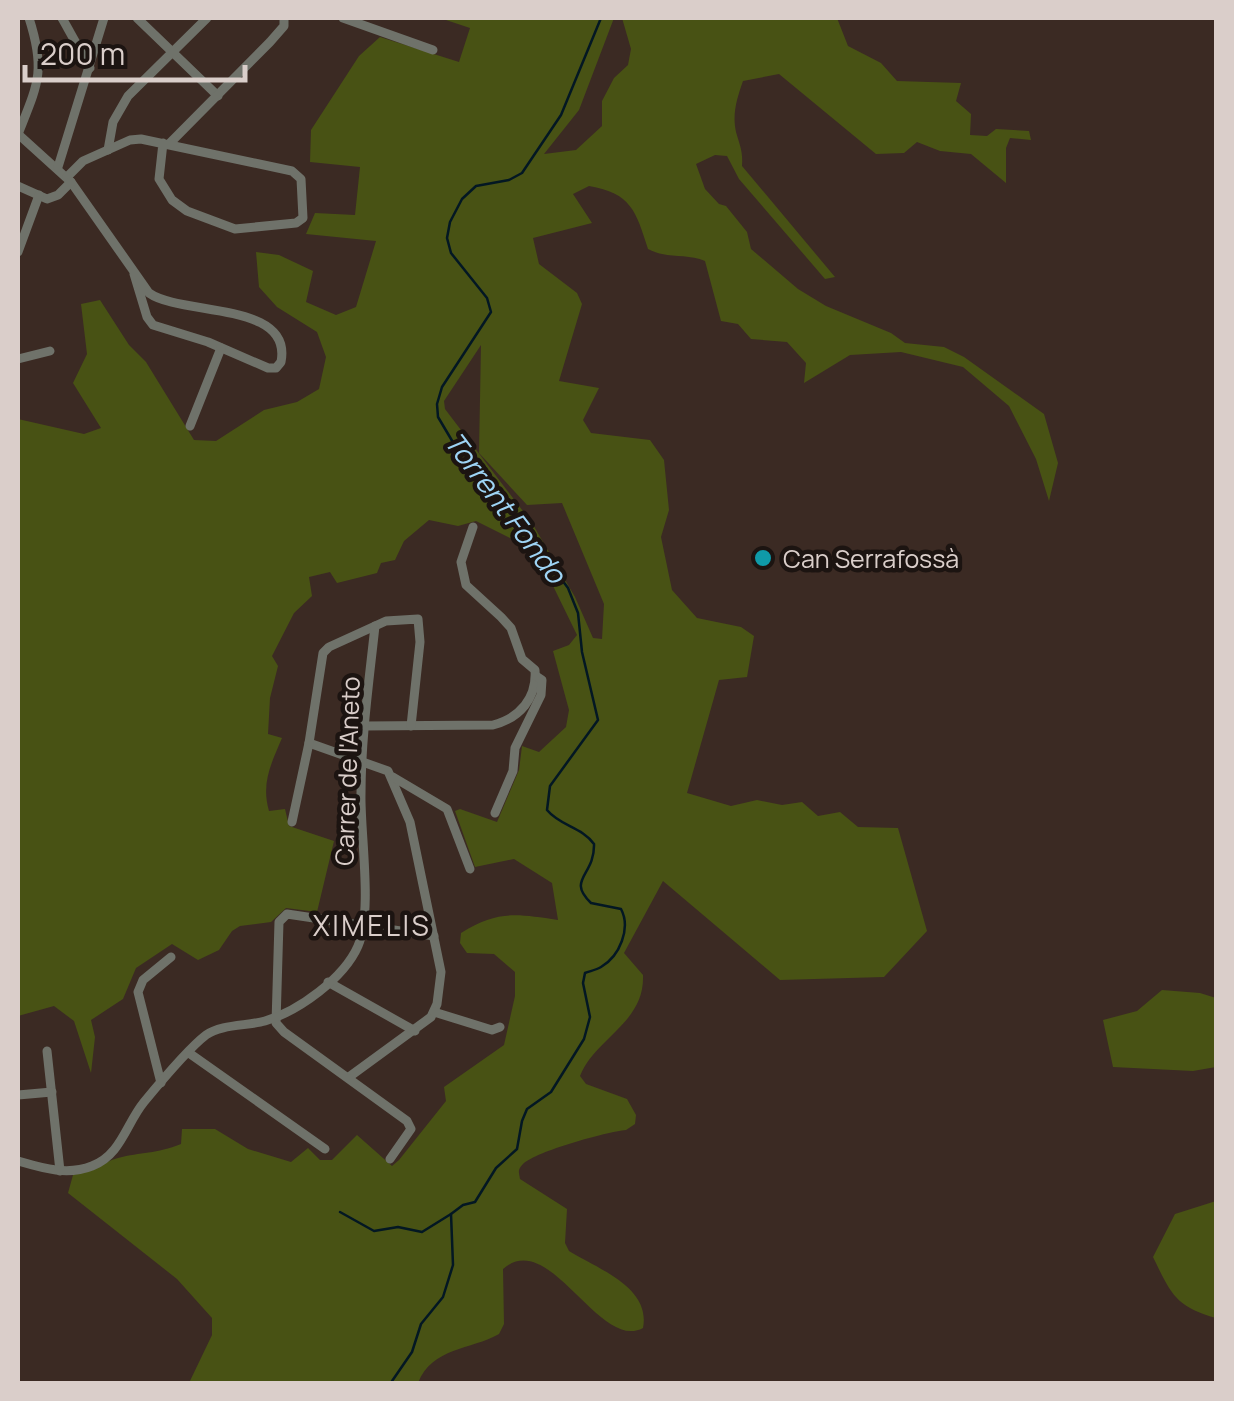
<svg xmlns="http://www.w3.org/2000/svg" width="1234" height="1401" viewBox="0 0 1234 1401" font-family="Manrope,sans-serif">
<rect width="100%" height="100%" fill="#3b2a23"/>
<g fill="#485214" fill-rule="evenodd">
<path d="M440,18H614L579,110L544,154L576,150L602,126V101L614,78L628,65L631,49L622,18H837L848,46L881,63L897,81L961,83L956,101L971,114L970,135L987,136L996,129L1029,131L1031,140L1010,138L1006,148V183L971,154L940,151L917,142L904,153L876,154L779,74L743,81C737,98 732,114 736,132C740,146 743,151 742,166L835,277L825,279L739,179L727,156L715,155L696,164L705,189L719,204L726,206L747,232L751,249L798,289L826,306L891,333L905,343L944,347L964,357L1044,414L1058,463L1049,501L1036,459L1009,406L963,367L901,352L850,355L804,383L806,363L787,342L751,339L738,324L721,321L705,261C686,253 666,259 648,249C636,211 631,193 589,186L573,194L592,223L533,238L539,264L577,293L582,304L559,381L599,388L583,420L591,433L650,440L664,460L669,510L661,537L672,590L697,618L741,627L754,636L747,677L719,680L687,793L731,806L757,800L782,805L802,802L818,816L840,812L858,827L898,828L927,931L884,977L780,980L663,881L624,953L643,975C645,1023 596,1037 580,1076L586,1084L627,1099L636,1115L635,1124L626,1130C606,1132 537,1151 523,1164C517,1170 519,1172 520,1179L567,1209L565,1243L569,1251C598,1269 651,1287 643,1328C599,1352 550,1228 503,1269L504,1324L499,1334C471,1350 432,1347 418,1383H189L212,1335V1318L177,1279L68,1193L73,1175C90,1172 103,1162 118,1158C141,1152 156,1154 181,1144L182,1129H215L248,1149L291,1162L308,1148L320,1160H332L357,1135L392,1166L399,1160L446,1101L444,1087L504,1045L515,996V972L494,954L467,953L460,943L461,933C498,910 516,914 558,920L552,883L514,859L475,867L455,811L460,809L497,822L519,770L522,746L539,752L566,727L569,710L553,651L569,645L577,635L536,551L476,521L458,526L429,520L404,541L395,560L381,563L377,573L337,583L330,572L309,577L312,596L294,613L272,656L278,666L270,698L268,734L282,738C271,764 261,783 269,811L285,809L289,826L334,841L317,912L286,908L271,922L240,926L232,931L219,950L198,960L172,944L136,968L123,999L91,1020L95,1037L91,1073L74,1021L54,1006L18,1016V419L84,434L101,428L73,383L87,354L81,304L100,300L129,345L146,362L194,440L216,441L264,410L297,402L319,389L326,357L317,332L277,307L259,287L256,252L279,255L313,271L306,302L336,315L356,307L376,241L306,234L315,213L355,215L360,167L310,162L311,130L359,56L380,37L459,62L470,28ZM481,345L479,453L527,505L562,503L604,604L602,639L593,638L575,597L532,523L445,409L444,401Z"/>
<polygon points="1162,990 1200,993 1216,998 1216,1067 1193,1071 1113,1067 1103,1020 1137,1011"/>
<path d="M1216,1201V1318C1176,1307 1171,1294 1153,1257L1175,1214Z"/>
</g>
<g fill="none" stroke-linecap="round" stroke-linejoin="round">
<g stroke="#031723" stroke-width="2.5">
<polyline points="340,1212 374,1231 398,1227 422,1232 451,1214"/>
<path d="M390,1384L412,1352L421,1324L443,1297L453,1265L451,1214L463,1205L475,1202L496,1168L517,1149L522,1121L527,1109L551,1092L584,1039L590,1017L583,983L585,973C590,971 596,970 601,967C620,956 631,928 621,909L591,903C566,879 595,876 594,844C582,827 560,826 547,810L550,786L598,720L582,652L578,613L568,588L485,476L454,444L438,417L437,404L442,387L491,312L487,298L451,253L447,238L450,222L462,199L476,186L509,180L522,173L561,115L601,18"/>
</g>
<g stroke="#6f726a" stroke-width="9">
<polyline points="62,18 90,68"/>
<polyline points="137,18 218,96"/>
<polyline points="343,18 433,50"/>
<path d="M18,134L71,182L149,293C181,316 293,301 281,362L276,368H268L208,342L153,325L147,317L134,274"/>
<path d="M18,134C38,84 46,71 29,18"/>
<polyline points="170,143 270,42 284,26 284,18"/>
<polyline points="108,150 113,122 128,96 207,18"/>
<polyline points="58,167 104,18"/>
<polyline points="67,177 83,161 130,140 141,139 292,171 301,179 303,218 296,223 235,229 187,211 172,200 159,179 163,143"/>
<polyline points="18,186 47,199 58,195 71,182"/>
<polyline points="18,252 39,195"/>
<polyline points="18,359 50,351"/>
<polyline points="190,426 221,348"/>
<path d="M364,726L493,725C520,718 537,698 535,670L522,659L511,628L501,617L466,585L461,562L473,527"/>
<polyline points="309,743 388,771 410,822 441,972 437,1004 431,1017 349,1077"/>
<polyline points="393,777 447,809 470,869"/>
<polyline points="495,813 513,771 515,748 541,695 542,680 536,676"/>
<polyline points="292,822 309,743 323,653 329,647 386,621 418,619 420,642 411,726"/>
<polyline points="328,982 415,1031"/>
<polyline points="434,1012 492,1030 500,1027"/>
<polyline points="47,1051 60,1171"/>
<polyline points="189,1053 325,1149"/>
<polyline points="161,1083 138,992 143,980 171,957"/>
<polyline points="18,1095 52,1092"/>
<polyline points="390,1159 411,1129 407,1121 284,1032 276,1023 279,922 287,914 434,936"/>
<path d="M18,1161C42,1168 67,1176 92,1166C121,1155 126,1124 144,1102C158,1085 189,1048 206,1035C221,1024 248,1026 265,1021C299,1011 344,978 358,946C373,912 360,832 361,794C361,738 369,682 375,626"/>
</g>
</g>
<circle fill="#0f9aa8" stroke="#1c1411" stroke-width="4" cx="763" cy="558" r="10"/>
<g text-anchor="middle" dominant-baseline="central" stroke-width="9" stroke-linejoin="round" paint-order="stroke">
<g font-size="25" fill="#daceca" stroke="#1c1411" text-anchor="start">
<text x="783" y="558">Can Serrafossà</text>
</g>
<g font-size="25" fill="#daceca" stroke="#1c1411">
<text transform="translate(347 771) rotate(-88)">Carrer de l'Aneto</text>
</g>
<g font-size="28" font-style="italic" fill="#9ed4f5" stroke="#1c1411">
<text transform="translate(506 507) rotate(53)">Torrent Fondo</text>
</g>
<g font-size="28" letter-spacing="2.5" fill="#daceca" stroke="#1c1411">
<text x="372" y="925">XIMELIS</text>
</g>
</g>
<rect width="1234" height="1401" fill="none" stroke="#daceca" stroke-width="40"/>
<path d="M25 65v15h220v-15" fill="none" stroke="#daceca" stroke-width="5"/>
<text x="40" y="65" font-size="30" fill="#daceca" stroke="#1c1411" stroke-width="8" paint-order="stroke">200 m</text>
</svg>
